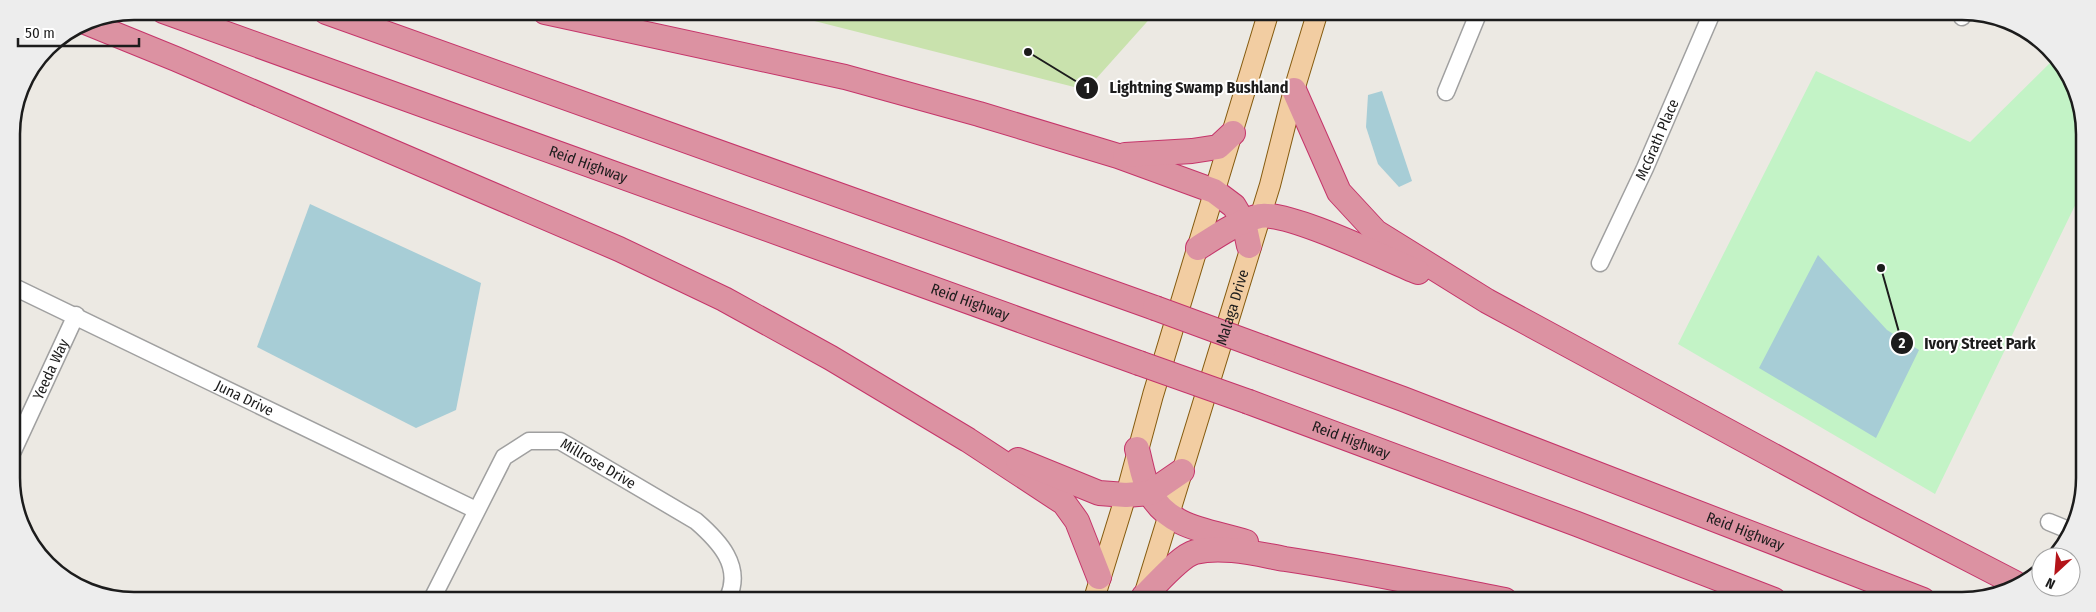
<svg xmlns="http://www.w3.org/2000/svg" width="2096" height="612" viewBox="0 0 2096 612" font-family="'Fira Sans Condensed',sans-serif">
<rect width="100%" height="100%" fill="#ece9e3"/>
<polygon fill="#c9e2ad" points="783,13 1154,14 1086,90"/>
<polygon fill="#c3f3c6" points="2056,57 2082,111 2082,191 1935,494 1678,344 1816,71 1970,142"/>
<g fill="#a7cdd6">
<polygon points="1382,91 1412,181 1399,187 1378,164 1366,127 1368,95"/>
<polygon points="310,204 481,283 456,410 416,428 257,347"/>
<polygon points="1818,255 1887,330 1919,350 1876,438 1759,368"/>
</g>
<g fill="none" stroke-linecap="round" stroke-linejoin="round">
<g stroke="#a0a0a0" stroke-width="19">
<g id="minor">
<polyline points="1962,17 1963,15"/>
<polyline points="1446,92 1478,14"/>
<path id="s1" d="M1600,263L1645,168L1711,15"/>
<path id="s2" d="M12,286L476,510"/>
<path id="s3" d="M13,451L76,315"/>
<polyline points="2049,522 2071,531"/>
<path id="s4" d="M433,597L504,457L529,441H560L696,521C719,541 743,566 728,598"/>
</g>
</g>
<g stroke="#855b0f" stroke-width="22">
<g id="major">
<polyline points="1094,599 1126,495 1153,395 1268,14"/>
<path id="s5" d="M1143,599L1270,185L1294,90L1317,14"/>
</g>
</g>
<g stroke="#c5356a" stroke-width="26">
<g id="highway">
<path id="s6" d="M163,11L1139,363"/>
<polyline points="326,12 1155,308"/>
<polyline points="545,12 845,77 979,114 1118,156 1214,191 1234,206 1244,223 1249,246"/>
<polyline points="85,22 176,59 619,249 724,299 831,358 968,440 1064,503 1077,521 1099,577"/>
<polyline points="1294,90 1339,192 1376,232 1487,301 1866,506 2015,583"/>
<polyline points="1125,155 1192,151 1218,147 1233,133"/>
<path d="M1198,248C1215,237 1240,220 1260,216C1289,211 1386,259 1418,272"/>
<path id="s7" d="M1264,348L1403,399L1923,600"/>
<path id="s8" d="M1249,402L1577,524L1774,600"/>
<path d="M1137,449C1141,464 1143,480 1150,493C1169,529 1212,531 1246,542"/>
<polyline points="1018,460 1099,493 1126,495 1150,493 1182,471"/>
<path d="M1144,596C1156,585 1180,556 1195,552C1223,545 1257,554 1285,559C1359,570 1432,586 1505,600"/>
</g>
</g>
<use href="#minor" stroke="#fff" stroke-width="16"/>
<use href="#major" stroke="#f2cda2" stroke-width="20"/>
<use href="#highway" stroke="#dc92a2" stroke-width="24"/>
<g stroke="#c5356a" stroke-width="26" stroke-linecap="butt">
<g id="highway-bridge">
<polyline points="1155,308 1264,348"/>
<polyline points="1139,363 1249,402"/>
</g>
</g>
<use href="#highway-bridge" stroke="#dc92a2" stroke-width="24"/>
</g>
<g text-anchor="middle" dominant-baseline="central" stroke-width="4" stroke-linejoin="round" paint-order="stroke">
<g font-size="15" fill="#1c1c1c" stroke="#fff">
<text stroke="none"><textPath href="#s1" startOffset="136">McGrath Place</textPath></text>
<text stroke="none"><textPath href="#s6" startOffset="452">Reid Highway</textPath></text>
<text stroke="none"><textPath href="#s6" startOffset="858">Reid Highway</textPath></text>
<text stroke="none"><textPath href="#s5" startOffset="305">Malaga Drive</textPath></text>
<text stroke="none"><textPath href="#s3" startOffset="90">Yeeda Way</textPath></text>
<text stroke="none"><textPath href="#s2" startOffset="258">Juna Drive</textPath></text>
<text stroke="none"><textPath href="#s8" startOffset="109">Reid Highway</textPath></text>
<text stroke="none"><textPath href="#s4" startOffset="262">Millrose Drive</textPath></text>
<text stroke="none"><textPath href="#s7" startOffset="515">Reid Highway</textPath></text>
</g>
</g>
<path d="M0 0H2096V612H0ZM134 20H1962A114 114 0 0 1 2076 134V478A114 114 0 0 1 1962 592H134A114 114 0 0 1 20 478V134A114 114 0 0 1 134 20Z" fill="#ededed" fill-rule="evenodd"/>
<path fill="none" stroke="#1c1c1c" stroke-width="2.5" d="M134 20H1962A114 114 0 0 1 2076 134V478A114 114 0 0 1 1962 592H134A114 114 0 0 1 20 478V134A114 114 0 0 1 134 20Z"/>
<path fill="none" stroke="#1c1c1c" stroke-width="2" d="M1028 52L1087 88M1881 268L1902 343"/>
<g fill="#1c1c1c" stroke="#fff" stroke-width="2">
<circle cx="1028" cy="52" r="5"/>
<circle cx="1881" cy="268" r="5"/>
<circle cx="1087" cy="88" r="12"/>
<circle cx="1902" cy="343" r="12"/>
</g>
<g font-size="15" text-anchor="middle" font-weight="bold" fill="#fff">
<text x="1087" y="93">1</text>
<text x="1902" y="348">2</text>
</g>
<g font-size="16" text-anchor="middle" font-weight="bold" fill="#1c1c1c" stroke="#fff" stroke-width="4" stroke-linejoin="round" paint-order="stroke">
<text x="1199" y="93">Lightning Swamp Bushland</text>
<text x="1980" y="349">Ivory Street Park</text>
</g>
<g transform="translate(2056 572) rotate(206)"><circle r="24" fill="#ffffff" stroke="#a4a4a4"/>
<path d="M0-4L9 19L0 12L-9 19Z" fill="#b41419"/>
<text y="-8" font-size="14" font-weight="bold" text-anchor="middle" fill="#1c1c1c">N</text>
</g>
<path d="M18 38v8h121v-8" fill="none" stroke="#1c1c1c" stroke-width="2.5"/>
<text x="25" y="38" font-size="15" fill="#1c1c1c" stroke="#ffffff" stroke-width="4" paint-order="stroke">50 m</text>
</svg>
